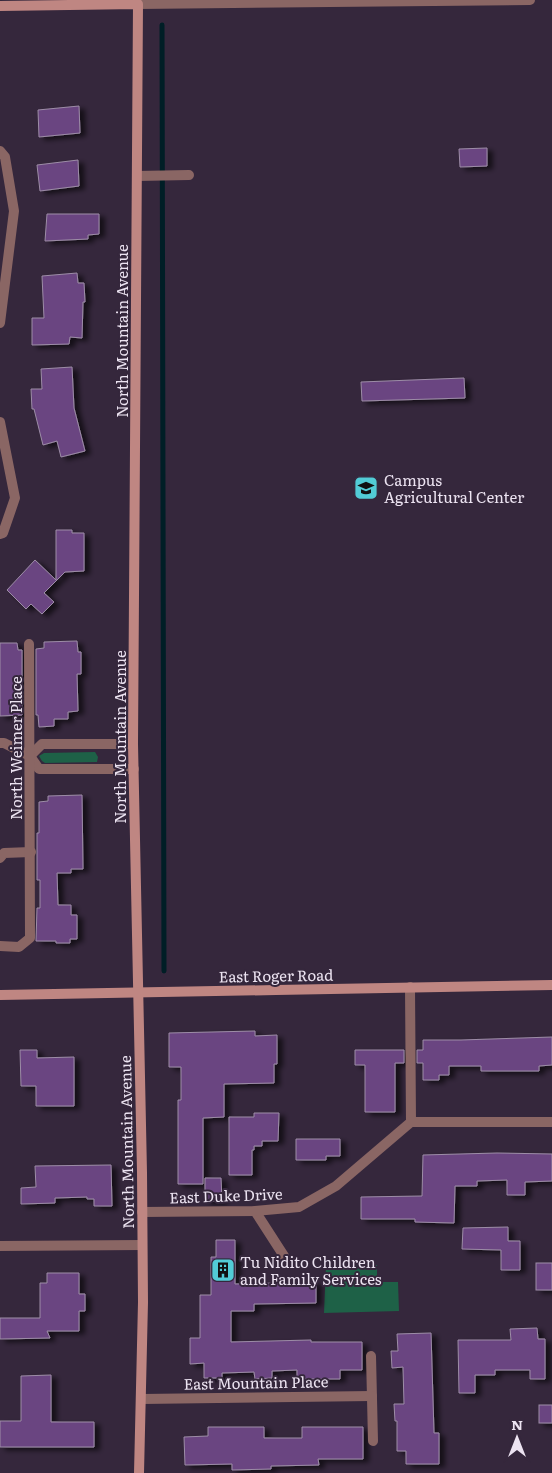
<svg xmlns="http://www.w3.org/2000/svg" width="552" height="1473" viewBox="0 0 552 1473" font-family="Literata,serif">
<defs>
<filter id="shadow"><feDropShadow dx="5.5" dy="3" stdDeviation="2.5" flood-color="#0009"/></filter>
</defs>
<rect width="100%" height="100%" fill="#35273c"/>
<g fill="#1e6147">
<polygon points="95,752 98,757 97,762 45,763 42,761 39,756 44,753"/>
<polygon points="326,1265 377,1265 377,1282 398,1282 399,1311 324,1313"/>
</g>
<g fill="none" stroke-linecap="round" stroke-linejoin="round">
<polyline stroke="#001e26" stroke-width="5" points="162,25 164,971"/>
</g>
<g fill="#6a4481" stroke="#9d8da7" filter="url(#shadow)">
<polygon points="79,106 80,133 39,137 38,110"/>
<polygon points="487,148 487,166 460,167 459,149"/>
<polygon points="78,160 79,186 40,191 37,165"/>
<polygon points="47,214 99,214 99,234 88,235 88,239 45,241"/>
<polygon points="77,273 78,283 84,283 85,302 83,302 82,338 70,337 69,344 32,345 32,318 44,318 42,276"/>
<polygon points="72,367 74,408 85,451 61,457 57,441 43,445 34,409 32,409 31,389 42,389 41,369"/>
<polygon points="464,378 465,398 362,401 361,382"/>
<polygon points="56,530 72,530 72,533 84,533 84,571 65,572 44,593 54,602 42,614 31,604 26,609 7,590 35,560 56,580"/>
<polygon points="77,641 78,652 81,652 81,674 77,674 78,711 68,712 68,719 54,719 54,726 39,727 38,715 36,715 36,649 44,648 44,642"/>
<polygon points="0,643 17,643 18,650 22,650 22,715 0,716"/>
<polygon points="82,795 83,869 71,869 71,873 57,873 58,905 71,905 71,915 77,915 77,939 70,939 70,943 56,943 56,941 36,941 37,908 40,908 40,880 37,880 37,833 39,833 39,802 48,801 48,796"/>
<polygon points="255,1031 255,1036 277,1035 277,1064 274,1064 274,1083 224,1084 224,1117 203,1118 203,1184 178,1184 178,1100 181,1100 181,1067 169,1067 169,1033"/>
<polygon points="552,1037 552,1065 539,1066 539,1071 481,1071 481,1066 449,1066 449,1075 439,1075 439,1080 423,1080 423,1063 417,1063 417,1050 423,1050 423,1040 461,1040"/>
<polygon points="20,1050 37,1050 37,1058 74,1057 74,1106 36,1106 36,1086 21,1086"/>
<polygon points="355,1050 404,1050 404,1063 395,1063 395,1112 365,1112 365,1065 355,1065"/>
<polygon points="254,1113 279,1113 278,1141 262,1141 262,1146 254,1146 254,1150 252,1150 252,1175 229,1175 229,1117 254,1117"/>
<polygon points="296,1139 340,1139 340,1156 326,1156 326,1160 296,1160"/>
<polygon points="497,1153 552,1154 552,1181 525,1182 525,1195 507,1195 507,1180 477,1181 477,1186 455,1186 454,1223 415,1222 415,1219 361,1219 361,1197 422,1196 423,1155"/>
<polygon points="111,1165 112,1206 94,1206 94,1199 87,1199 87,1197 55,1198 55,1203 21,1204 21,1188 36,1187 35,1166"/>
<polygon points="205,1178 221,1178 222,1201 205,1201"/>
<polygon points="508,1227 508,1241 520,1241 520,1270 501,1270 501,1250 462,1249 463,1228"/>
<polygon points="216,1240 235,1240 235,1284 316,1282 316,1303 254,1304 254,1311 231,1311 231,1342 311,1340 311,1342 362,1342 362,1370 340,1370 340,1379 297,1379 297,1370 272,1371 272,1378 255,1379 254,1372 222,1373 222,1378 204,1378 204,1363 190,1364 190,1338 200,1338 200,1295 211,1295 211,1257 216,1257"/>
<rect x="536" y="1263" width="16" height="27"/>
<polygon points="47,1273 79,1273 79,1294 85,1294 85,1311 79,1311 79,1331 47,1331 50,1338 0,1339 0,1318 40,1318 40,1283 47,1283"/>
<polygon points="537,1328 538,1339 545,1339 545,1379 530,1379 530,1370 495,1370 495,1375 475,1375 475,1393 459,1393 458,1340 511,1340 510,1329"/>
<polygon points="431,1333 434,1433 439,1433 439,1464 406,1464 406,1451 397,1451 397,1421 395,1421 394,1404 404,1404 403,1367 392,1368 391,1351 398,1351 397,1334"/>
<polygon points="51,1375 51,1422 94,1422 94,1447 0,1447 0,1421 21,1421 21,1376"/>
<rect x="539" y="1405" width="13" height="18"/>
<polygon points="208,1427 264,1427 264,1438 302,1438 302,1427 363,1427 363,1459 318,1459 319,1465 271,1466 271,1469 232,1470 232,1464 185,1465 184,1437 208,1436"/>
</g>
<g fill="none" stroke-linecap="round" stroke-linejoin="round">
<g stroke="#8a6664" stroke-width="10">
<polyline points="137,176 189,175"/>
<polyline points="410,987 411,1122"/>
<polyline points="255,1211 284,1256"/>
</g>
<g stroke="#8a6664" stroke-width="10">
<polyline points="138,0 138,4 530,0"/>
<polyline points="0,151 5,157 14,211 0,323"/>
<polyline points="0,422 15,498 3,533 0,534"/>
<polyline points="0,743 4,743 30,756 39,769 134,769"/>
<polyline points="30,756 42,744 133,744"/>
<polyline points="0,858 4,853 31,852"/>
<polyline points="0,946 19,947 30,938 29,644"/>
<polyline points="142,1212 255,1211 299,1207 336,1186 411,1122 552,1122"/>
<polyline points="0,1246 142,1245"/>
<polyline points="371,1356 373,1441"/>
<polyline points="142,1399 372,1396"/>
</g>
<g stroke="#bf8682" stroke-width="10">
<polyline points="0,6 138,4 133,744 142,1172 143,1302 139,1473"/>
<path d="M0,995C184,993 368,987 552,985"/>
</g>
</g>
<defs>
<g id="university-square" transform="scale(1.25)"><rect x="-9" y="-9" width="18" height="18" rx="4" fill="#52ccd6" stroke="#35273c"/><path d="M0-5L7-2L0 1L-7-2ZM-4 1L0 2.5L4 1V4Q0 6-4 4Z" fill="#111"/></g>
<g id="building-square" transform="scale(1.25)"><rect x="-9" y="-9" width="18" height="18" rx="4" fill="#52ccd6" stroke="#35273c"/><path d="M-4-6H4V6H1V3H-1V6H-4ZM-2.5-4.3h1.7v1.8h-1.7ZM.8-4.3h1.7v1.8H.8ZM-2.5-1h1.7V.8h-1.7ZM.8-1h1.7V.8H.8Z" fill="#111"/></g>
</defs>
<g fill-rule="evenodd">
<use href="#university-square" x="366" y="488"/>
<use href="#building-square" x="223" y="1270"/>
</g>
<g text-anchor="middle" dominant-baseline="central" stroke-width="4" stroke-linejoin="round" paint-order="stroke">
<g font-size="15" fill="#ece3f1" stroke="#35273c">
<text transform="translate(121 331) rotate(-90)">North Mountain Avenue</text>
<text transform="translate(119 737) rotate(-90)">North Mountain Avenue</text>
<text transform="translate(15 748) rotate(-90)">North Weimer Place</text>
<text transform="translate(276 975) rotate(-1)">East Roger Road</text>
<text transform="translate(126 1142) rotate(-91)">North Mountain Avenue</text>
<text transform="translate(226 1195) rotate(-2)">East Duke Drive</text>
<text transform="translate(256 1382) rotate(-1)">East Mountain Place</text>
</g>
<g font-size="15" fill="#ece3f1" stroke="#35273c" text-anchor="start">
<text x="384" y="479">Campus<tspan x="384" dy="17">Agricultural Center</tspan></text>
<text x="240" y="1261">Tu Nidito Children<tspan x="240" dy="17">and Family Services</tspan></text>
</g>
</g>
<g transform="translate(517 1438)" stroke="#35273c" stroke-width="4" paint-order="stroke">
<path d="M0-4L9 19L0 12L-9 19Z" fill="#ece3f1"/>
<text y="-8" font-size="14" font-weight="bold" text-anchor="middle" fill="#ece3f1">N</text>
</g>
</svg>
